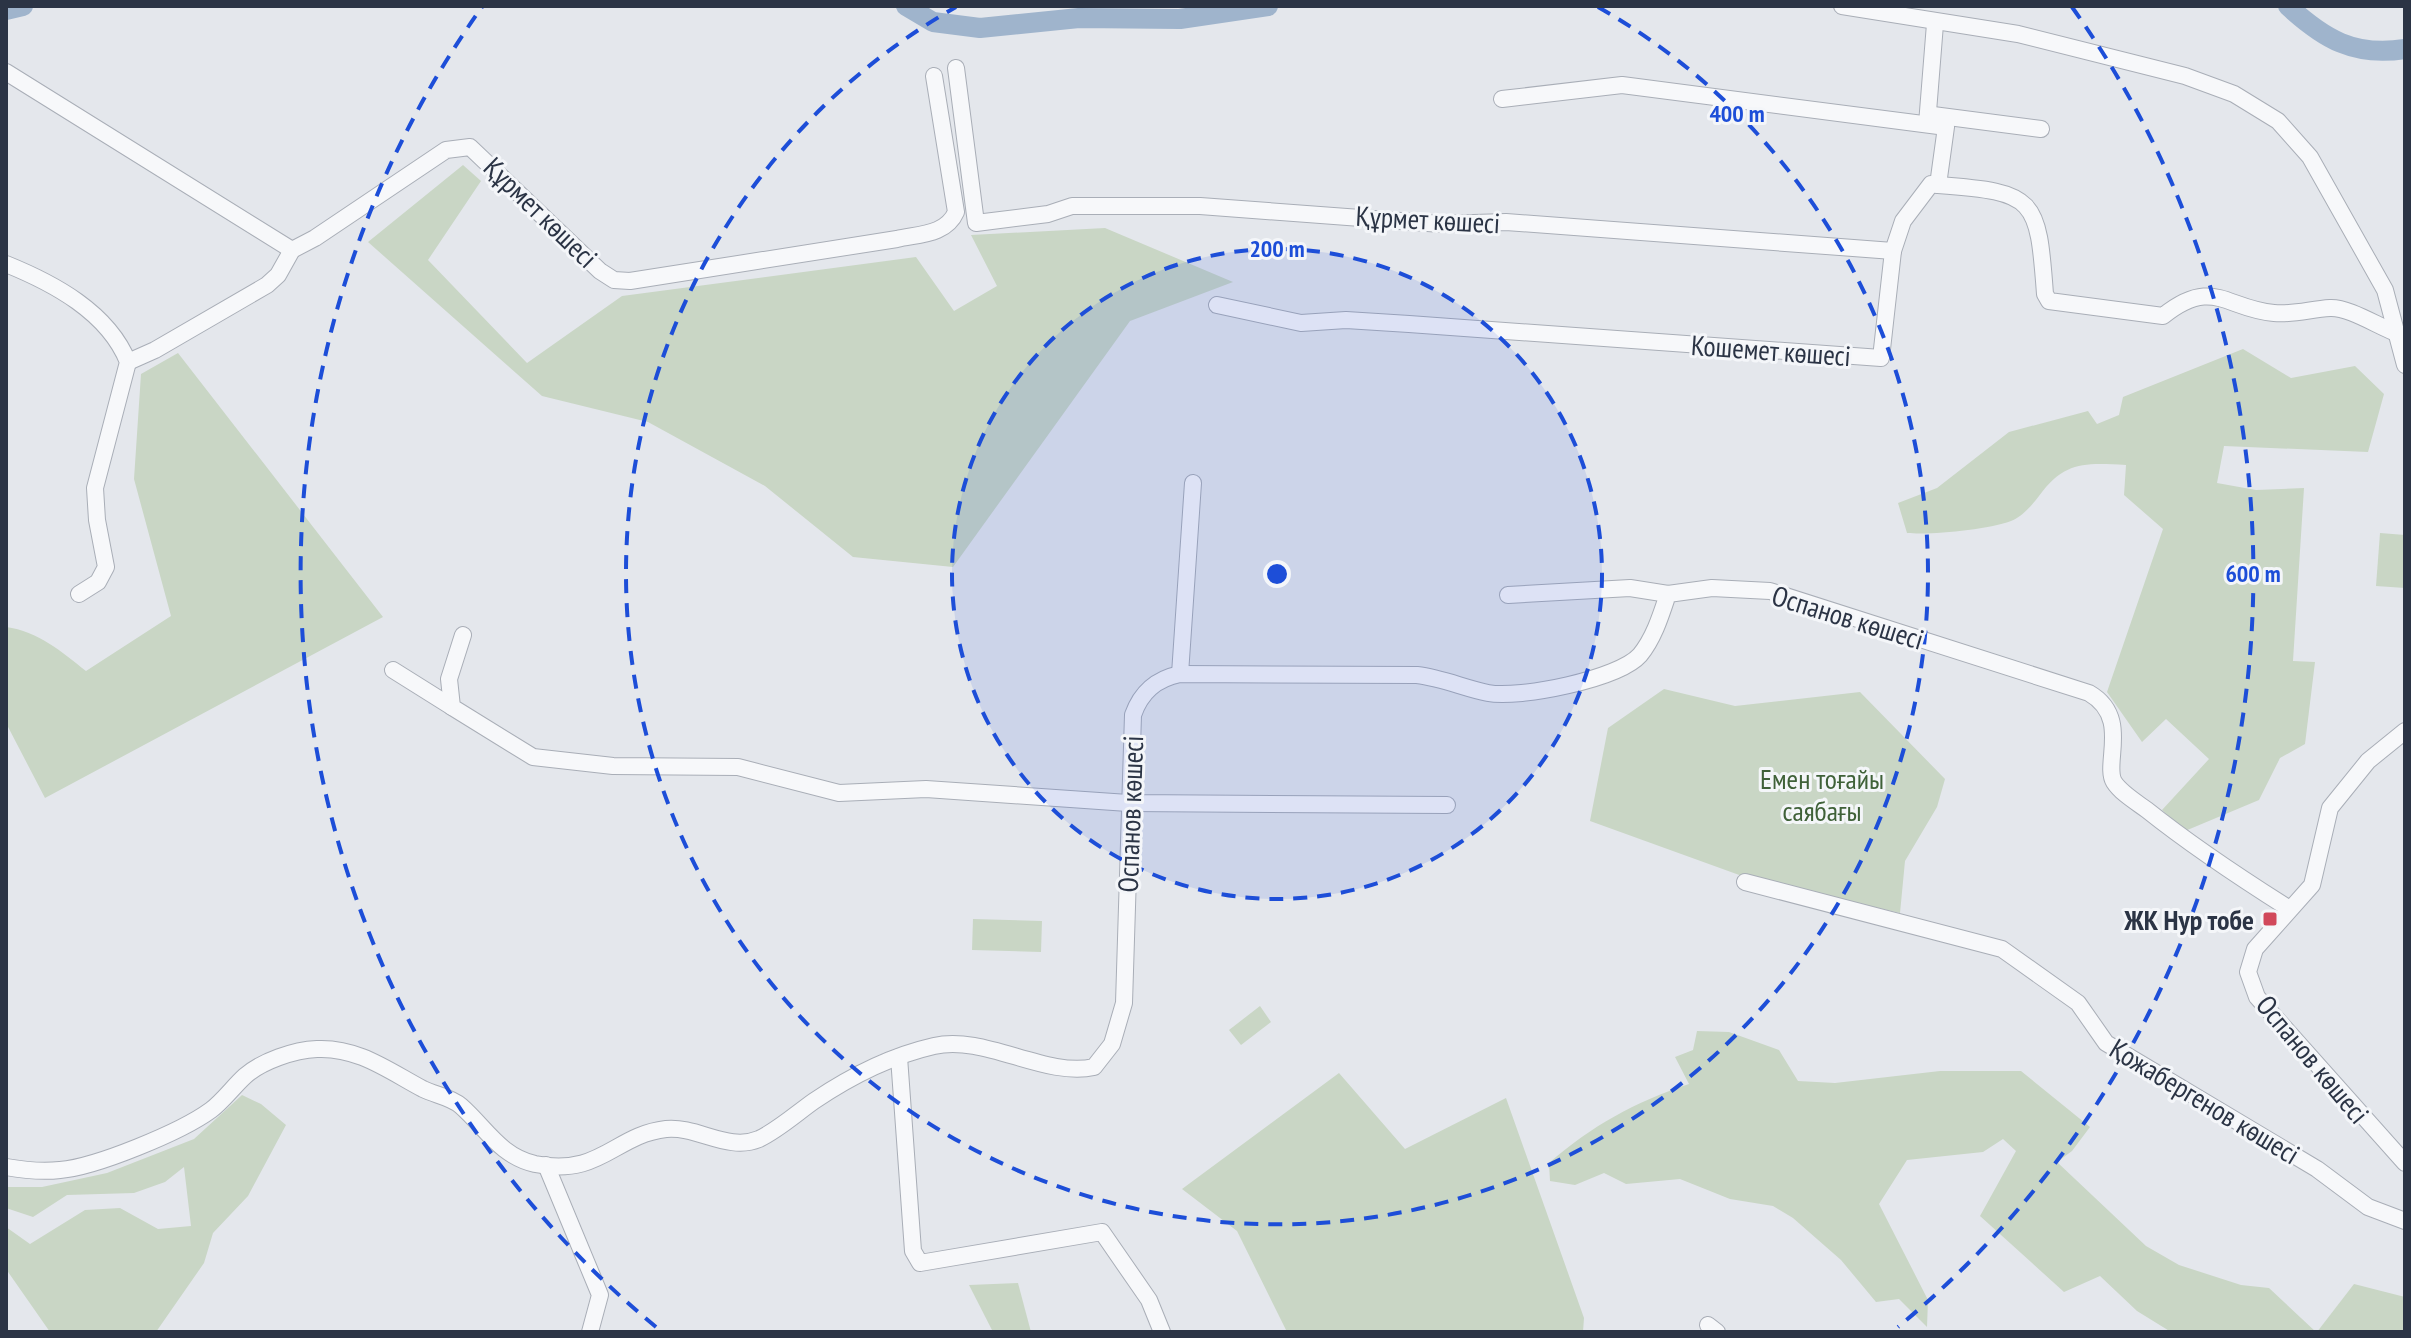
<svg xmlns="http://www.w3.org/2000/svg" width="2411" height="1338" viewBox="0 0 2411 1338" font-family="'PT Sans Narrow',sans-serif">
<rect width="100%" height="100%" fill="#e4e7ec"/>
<g fill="#c9d6c5">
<polygon points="463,165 481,181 428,260 527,363 622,296 916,257 954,311 997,286 971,235 1105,228 1233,282 1130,321 953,567 853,557 765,486 648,422 542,396 368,242"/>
<path d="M2243,349L2291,378L2355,366L2384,394L2368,452L2224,446L2217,483L2256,490L2304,488L2293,661L2315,662L2305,744L2280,758L2259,800L2185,831L2162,810L2209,759L2166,719L2142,742L2107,692L2163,529L2124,495L2126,465C2084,463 2065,461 2039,496C2032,505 2022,517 2011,521C1986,530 1933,535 1907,533L1898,503L1937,488L2009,432L2088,411L2097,424L2119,415L2123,397Z"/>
<path d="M178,353L383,617L45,798L6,723V627C38,631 62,652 86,671L171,616L134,479L141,374Z"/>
<polygon points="2380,533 2405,535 2405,588 2376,586"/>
<polygon points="1664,689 1735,706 1860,692 1945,779 1937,807 1905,861 1900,913 1742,876 1590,821 1608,728"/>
<polygon points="973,919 1042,921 1041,952 972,950"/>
<polygon points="1260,1006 1271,1022 1241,1045 1229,1030"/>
<path d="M1697,1031L1729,1032L1779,1050L1798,1081L1835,1083L1940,1071H2021L2090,1127L2072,1151L2057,1162L2146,1246L2179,1265L2241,1285L2269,1288L2316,1332H2171L2137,1311L2100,1276L2064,1292L1980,1216L2016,1151L2003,1139L1983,1152L1907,1160L1879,1204L1928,1300L1927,1327L1899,1299L1876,1302L1841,1260L1793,1218L1773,1206L1730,1199L1680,1179L1626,1184L1604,1173L1575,1185L1550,1181L1549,1163C1593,1125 1633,1103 1689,1084L1675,1057L1693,1050Z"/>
<polygon points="1339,1073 1405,1149 1506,1098 1584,1318 1583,1332 1287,1332 1237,1231 1182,1189"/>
<polygon points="242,1095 261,1104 286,1125 248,1196 213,1233 204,1263 156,1332 50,1332 6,1269 6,1227 30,1244 85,1210 120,1208 158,1229 191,1226 184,1167 165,1182 134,1193 67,1195 33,1217 6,1208 6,1187 42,1187 107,1173 194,1139"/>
<polygon points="1018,1283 1031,1332 993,1332 969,1285"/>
<polygon points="2354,1284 2405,1297 2405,1332 2317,1332"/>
</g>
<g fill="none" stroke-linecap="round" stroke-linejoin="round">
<g stroke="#9fb4cc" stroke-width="20">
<polyline points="906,6 933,22 980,28 1079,18 1180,19 1268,6"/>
<path d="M2288,6C2324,39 2354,57 2405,49"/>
<polyline points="6,10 23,6"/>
</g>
<g stroke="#a9aeb7" stroke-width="18">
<g id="minor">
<polyline points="1842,6 2018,34 2185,76 2234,94 2278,121 2310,157 2385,290 2405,365"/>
<polyline points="956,68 976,223 1048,214 1072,206 1200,206 1441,224 1506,222 1893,251"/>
<path d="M6,72L292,250L315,238L446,150L470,147L600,271L614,280L630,281L897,239C919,234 946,235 956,212L934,76"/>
<polyline points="1933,115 2041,129"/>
<polyline points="1927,124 1935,24"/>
<path d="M1938,185C2036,192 2038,198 2045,294L2049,301L2163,316C2213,276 2226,309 2274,313C2294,315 2311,309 2330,308C2348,307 2376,325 2394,332"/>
<path d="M6,264C53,283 108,312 128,362L95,488L97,520L106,567L98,582L79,594"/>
<polyline points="1217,305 1301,323 1346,320 1409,324 1881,358 1893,251 1903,221 1931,184 1938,185 1946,127 1622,85 1502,99"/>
<polyline points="128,362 155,350 267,285 278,275 292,250"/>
<polyline points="1508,595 1630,588 1668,594"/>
<polyline points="463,635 449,679 452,707 533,757 613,766 738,767 839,793 926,789 1128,803 1447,805"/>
<polyline points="393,670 452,707"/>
<polyline points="1180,674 1193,483"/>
<polyline points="2405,731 2368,761 2330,808 2312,885 2255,949 2248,972 2257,997 2405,1163"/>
<polyline points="1745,882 2002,949 2078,1003 2106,1043 2317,1169 2368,1207 2405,1221"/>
<polyline points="899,1057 913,1251 920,1263 1102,1232 1149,1300 1162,1332"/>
<polyline points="546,1165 600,1295 590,1332"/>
<path d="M6,1167C23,1170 43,1172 60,1170C96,1167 181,1132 211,1110C223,1101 233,1087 245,1076C262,1061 294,1050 317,1049C358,1047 389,1071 423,1089C435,1095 451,1097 461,1106C486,1128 500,1156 535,1164C601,1177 614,1135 666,1129C698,1126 728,1152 759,1139C778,1130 797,1113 814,1101C851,1076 890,1056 934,1046C984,1034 1045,1078 1094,1067L1112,1044L1124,1003L1133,715C1141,692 1156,679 1180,674L1417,675C1442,678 1464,688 1488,693C1519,699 1619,679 1640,655C1654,638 1661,615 1668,594L1712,588L1770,591L2089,693C2131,717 2103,764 2114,782C2121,793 2136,802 2147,810C2192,846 2239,877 2288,908"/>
<polyline points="1708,1325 1717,1332"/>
</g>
</g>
<use href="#minor" stroke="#f7f8fa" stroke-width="16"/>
</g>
<circle cx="1277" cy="574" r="325" fill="#1d4ed8" fill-opacity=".12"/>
<g fill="none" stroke="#1d4ed8" stroke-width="4" stroke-dasharray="14 10">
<circle cx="1277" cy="574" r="325"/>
<path d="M1598 7A651 651 0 1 1 956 7"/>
<path d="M656 1327A976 976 0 0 1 482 7M2072 7A976 976 0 0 1 1898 1327"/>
</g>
<rect fill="#d1495b" stroke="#f4f6f9" stroke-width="3" x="2262" y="911" width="16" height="16" rx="4"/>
<g text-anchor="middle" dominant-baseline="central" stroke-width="6" stroke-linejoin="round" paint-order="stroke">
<g font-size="28" fill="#2b3445" stroke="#f4f6f9">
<text transform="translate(541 212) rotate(44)">Құрмет көшесі</text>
<text transform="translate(1428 219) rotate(3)">Құрмет көшесі</text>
<text transform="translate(1771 350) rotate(4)">Кошемет көшесі</text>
<text transform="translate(1848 617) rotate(17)">Оспанов көшесі</text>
<text transform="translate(1130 814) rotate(-88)">Оспанов көшесі</text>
<text transform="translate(2313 1059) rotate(50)">Оспанов көшесі</text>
<text transform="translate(2205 1101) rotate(31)">Қожабергенов көшесі</text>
</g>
<g font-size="28" fill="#3f6138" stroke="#f4f6f9">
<text x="1822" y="778">Емен тоғайы<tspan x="1822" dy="32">саябағы</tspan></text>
</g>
<g font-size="28" font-weight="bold" fill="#2b3445" stroke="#f4f6f9" text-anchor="end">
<text x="2254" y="919">ЖК Нур тобе</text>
</g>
</g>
<circle cx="1277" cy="574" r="12" fill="#1d4ed8" stroke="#f4f6f9" stroke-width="4"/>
<g font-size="24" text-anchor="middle" font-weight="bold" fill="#1d4ed8" stroke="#f4f6f9" stroke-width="6" stroke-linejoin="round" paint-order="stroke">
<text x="1737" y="122">400 m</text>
<text x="1277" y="257">200 m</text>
<text x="2253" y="582">600 m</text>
</g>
<rect width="2411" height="1338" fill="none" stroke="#2b3445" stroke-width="16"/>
</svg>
